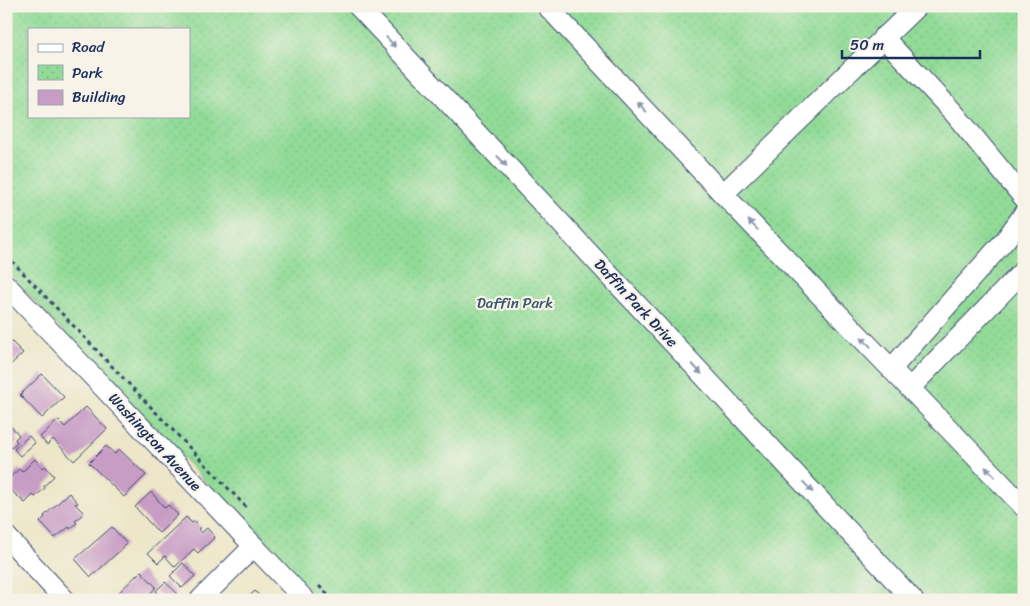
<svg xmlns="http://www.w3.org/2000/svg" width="1030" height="606" viewBox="0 0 1030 606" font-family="Sriracha,sans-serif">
<defs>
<pattern id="park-dots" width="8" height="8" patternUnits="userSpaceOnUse" patternTransform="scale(1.25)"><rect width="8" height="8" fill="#91db97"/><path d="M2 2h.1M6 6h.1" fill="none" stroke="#7cbc85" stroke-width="1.8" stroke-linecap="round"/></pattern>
</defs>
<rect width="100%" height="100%" fill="#f7f3e8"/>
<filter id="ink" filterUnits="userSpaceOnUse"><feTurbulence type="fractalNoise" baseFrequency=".02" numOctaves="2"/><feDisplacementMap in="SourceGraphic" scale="10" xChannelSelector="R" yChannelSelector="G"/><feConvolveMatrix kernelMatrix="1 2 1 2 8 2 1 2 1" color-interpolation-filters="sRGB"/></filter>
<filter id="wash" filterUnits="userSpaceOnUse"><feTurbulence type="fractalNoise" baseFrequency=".0096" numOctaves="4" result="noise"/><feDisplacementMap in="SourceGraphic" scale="20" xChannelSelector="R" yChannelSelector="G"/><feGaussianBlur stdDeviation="1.12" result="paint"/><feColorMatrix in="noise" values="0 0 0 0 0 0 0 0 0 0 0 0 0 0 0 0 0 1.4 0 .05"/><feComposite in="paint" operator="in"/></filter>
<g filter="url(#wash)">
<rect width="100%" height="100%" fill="#ede6c8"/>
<path fill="url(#park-dots)" stroke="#56857a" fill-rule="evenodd" d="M6,6H1024V600H318L6,271ZM29,29H189V116H29Z"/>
<g id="blocks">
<g fill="#c79cc5">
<polygon points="8,338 23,353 6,369 6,340"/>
<polygon points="42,374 64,397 42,418 20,395"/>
<polygon points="86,407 107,429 74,461 53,439 47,445 40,437 58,420 65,427"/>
<polygon points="6,421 19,435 15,439 17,442 9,450 11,452 6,457"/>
<polygon points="29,436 35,443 20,456 14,449"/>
<polygon points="106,446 115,454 119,449 146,475 124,497 89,463"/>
<polygon points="35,459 43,468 45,466 54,476 44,486 45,488 35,497 33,495 25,503 6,486 6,481 19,469 22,472"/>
<polygon points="151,492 165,508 168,505 178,515 159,533 135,507"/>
<polygon points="69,493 78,503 75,504 84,513 75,521 77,523 70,529 69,527 55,538 40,522 45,517 44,516"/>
<polygon points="186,517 192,523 195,521 201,527 198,529 201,533 207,528 215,537 198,553 194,549 175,567 165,556 158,563 148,553"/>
<polygon points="112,527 127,544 91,577 75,559"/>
<polygon points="183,563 195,576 182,588 170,576"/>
<polygon points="141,571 156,587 151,593 157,599 115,600 113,598"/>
<polygon points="165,582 177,593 170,600 165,600 156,591"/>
<polygon points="255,591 263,600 245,600"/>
</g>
</g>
</g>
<g filter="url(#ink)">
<use href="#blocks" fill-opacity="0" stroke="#3a4a6e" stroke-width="1"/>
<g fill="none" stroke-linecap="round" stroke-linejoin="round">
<g stroke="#3a4a6e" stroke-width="22">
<g id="minor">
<polyline points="358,6 913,600"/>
<polyline points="547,6 723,194 1024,507"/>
<polyline points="883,37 954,113 1024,198"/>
<polyline points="723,194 917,6"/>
<polyline points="6,285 305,600"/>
<polyline points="892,368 1006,239 1024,214"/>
<polyline points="910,388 1024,270"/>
<polyline points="6,536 65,600"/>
<polyline points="200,600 254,546"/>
</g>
</g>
<g stroke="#3a4a6e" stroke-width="3" stroke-dasharray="4 4" stroke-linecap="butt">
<polyline points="6,255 247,508"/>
<polyline points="319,586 333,600"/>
</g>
<use href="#minor" stroke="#fff" stroke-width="20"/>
</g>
<defs><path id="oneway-solid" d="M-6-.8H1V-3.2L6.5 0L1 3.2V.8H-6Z" transform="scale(1.25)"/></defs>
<g fill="#8d97ae">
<use href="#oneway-solid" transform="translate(391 42) rotate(47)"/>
<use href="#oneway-solid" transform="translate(642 107) rotate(-133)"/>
<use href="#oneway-solid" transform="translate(502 161) rotate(47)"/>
<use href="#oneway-solid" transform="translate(753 225) rotate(-134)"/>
<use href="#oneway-solid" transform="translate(866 342) rotate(-134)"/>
<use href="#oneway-solid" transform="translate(697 369) rotate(47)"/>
<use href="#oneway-solid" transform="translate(990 472) rotate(-134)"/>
<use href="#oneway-solid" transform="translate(808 487) rotate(47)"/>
</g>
</g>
<g text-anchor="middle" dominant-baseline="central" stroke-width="4.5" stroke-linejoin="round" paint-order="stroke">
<g font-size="15" fill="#385a6c" stroke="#f7f3e8">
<text x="515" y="303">Daffin Park</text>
</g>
<g font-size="15" fill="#1b2f5e" stroke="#f7f3e8">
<text transform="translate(636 303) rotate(47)">Daffin Park Drive</text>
<text transform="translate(155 442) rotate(47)">Washington Avenue</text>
</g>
</g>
<rect width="1030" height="606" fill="none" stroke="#f7f3e8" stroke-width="25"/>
<rect x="28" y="28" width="162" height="90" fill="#f7f3e8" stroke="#9fa5b1"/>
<rect x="38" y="44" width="25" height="8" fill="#ffffff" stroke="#9fa5b1"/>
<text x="72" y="52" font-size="15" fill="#1b2f5e">Road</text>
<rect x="38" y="65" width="25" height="15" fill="url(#park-dots)" stroke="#9fa5b1"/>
<text x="72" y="78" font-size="15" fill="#1b2f5e">Park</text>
<rect x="38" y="90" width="25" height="15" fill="#c79cc5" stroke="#9fa5b1"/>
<text x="72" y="102" font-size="15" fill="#1b2f5e">Building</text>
<path d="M842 50v8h138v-8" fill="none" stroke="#1b2f5e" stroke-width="2.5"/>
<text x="850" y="50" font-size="15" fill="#1b2f5e" stroke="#f7f3e8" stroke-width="4" paint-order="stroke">50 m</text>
</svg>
